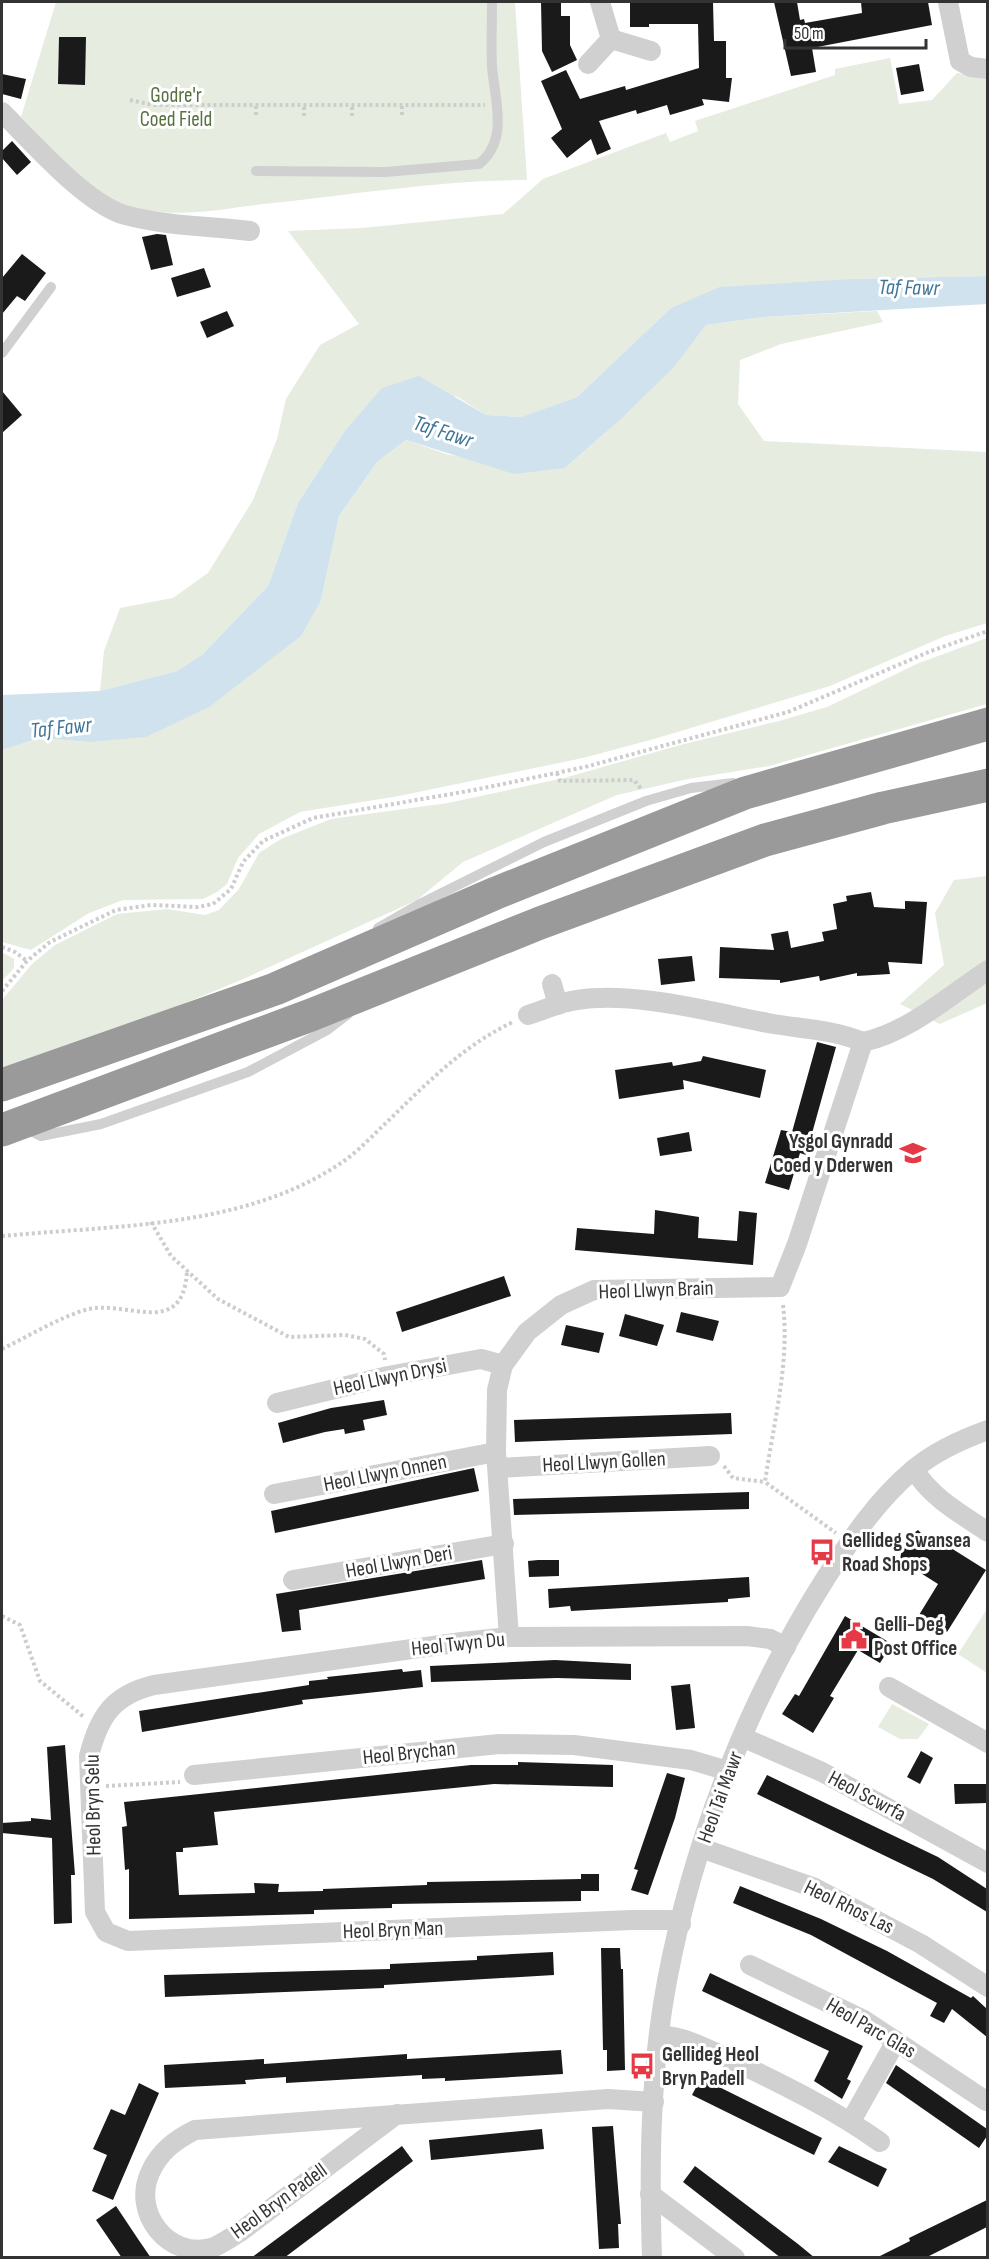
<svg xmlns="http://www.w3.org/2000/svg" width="989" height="2259" viewBox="0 0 989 2259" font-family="'Sofia Sans Condensed',sans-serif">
<rect width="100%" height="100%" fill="#fff"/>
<g fill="#e6ecdf">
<path d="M56,2H515L527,180C443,180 357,194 273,203C224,208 173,221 125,205C87,192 49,144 21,117Z"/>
<polygon points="890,58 899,104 932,100 957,73 987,76 987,276 852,279 671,308 577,397 521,417 486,415 456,396 344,432 298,503 268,586 203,654 177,671 100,691 104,651 120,608 173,598 208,573 253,500 277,439 286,399 320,345 359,324 288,231 362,228 503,214 543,179 666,133 670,142 698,131 695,121 835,75 835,69"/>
<path d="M877,311L883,322L781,344L740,360L738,404L764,441L987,452V623L945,636L830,686L654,739L583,758L399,796L300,812L259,834L238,858L227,884L217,892L203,899L123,900L89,913L31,950L2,942V750L40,738L88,742L321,600L339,516L377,462L406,440L449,455L565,468C619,422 663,382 706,325L763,317Z"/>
<polygon points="987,638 987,704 769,766 688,779 617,795 463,862 417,900 241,980 100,1038 2,1072 2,1000 32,964 55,945 117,914 167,909 205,915 219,910 239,889 259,853 281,839 331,819 448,803 564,778 684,744 779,721 827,707 919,663"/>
<polygon points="987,876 987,1003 940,1024 900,1004 944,965 935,913 954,880"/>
<polygon points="2,952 14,959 14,968 2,981"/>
<polygon points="987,1609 987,1673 958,1654"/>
<polygon points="892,1704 929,1724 918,1739 900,1739 878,1727"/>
</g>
<polygon fill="#cfe2ee" points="987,276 987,304 763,317 706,325 674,367 621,419 565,468 514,474 406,440 377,462 339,516 321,600 301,636 209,707 146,737 88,742 40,738 2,750 2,695 100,691 177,671 203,654 268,586 298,503 344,432 382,388 419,376 486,415 521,417 577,397 671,308 720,287 852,279"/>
<g fill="#1a1a1a">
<polygon points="541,2 561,2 561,16 570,16 570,45 577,60 552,72 542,51"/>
<polygon points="630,2 713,2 714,41 726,41 726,78 732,78 729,102 702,99 704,105 670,115 667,105 637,114 636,110 599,121 611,149 597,155 591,139 567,158 551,138 562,129 541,81 566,70 580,99 625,86 626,90 699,68 698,24 649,24 649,27 630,27"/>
<polygon points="774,2 797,2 800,20 804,19 805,23 862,13 861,2 928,2 932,25 812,48 816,72 791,76"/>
<polygon points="59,37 86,37 85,85 58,84"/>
<polygon points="919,64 924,91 901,95 896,68"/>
<polygon points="2,74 26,79 21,99 2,94"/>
<polygon points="12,141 31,162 17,175 2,158 2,151"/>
<polygon points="157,234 166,235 173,265 151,270 142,237"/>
<polygon points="22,254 46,273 25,301 17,296 2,314 2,278"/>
<polygon points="204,268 211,287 177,297 171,278"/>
<polygon points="227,311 234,326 207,338 200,322"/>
<polygon points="2,391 22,415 2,433"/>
<polygon points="871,892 874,907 905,909 905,901 927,902 922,964 888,962 890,974 857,976 857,973 820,981 819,976 780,983 780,980 719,978 720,947 774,950 771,934 788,931 791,948 824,941 822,932 837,929 833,904 847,901 846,896"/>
<polygon points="692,956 695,981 661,985 658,959"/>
<polygon points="817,1042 836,1047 806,1155 800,1153 789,1190 765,1183 781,1130 792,1132"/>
<polygon points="703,1056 766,1070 760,1098 683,1080 684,1089 619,1099 615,1070 672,1062 673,1066 701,1061"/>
<polygon points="689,1132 692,1151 660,1156 657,1138"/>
<polygon points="655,1210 699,1217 698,1238 737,1241 739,1211 757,1213 753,1265 575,1250 577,1228 654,1234"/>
<polygon points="504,1276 511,1296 402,1332 396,1312"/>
<polygon points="681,1312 719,1321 713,1341 676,1332"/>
<polygon points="625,1314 664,1325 657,1346 619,1336"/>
<polygon points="566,1325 604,1333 599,1353 561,1345"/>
<polygon points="384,1400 387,1415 363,1420 365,1430 345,1434 344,1429 325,1432 283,1443 278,1423 331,1408"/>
<polygon points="731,1413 732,1434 515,1442 514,1420"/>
<polygon points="474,1468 479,1491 275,1533 271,1511"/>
<polygon points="749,1492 749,1509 514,1515 513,1499"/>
<polygon points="918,1530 931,1543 935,1538 986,1570 947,1632 919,1615 938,1584 900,1560 903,1541"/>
<polygon points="482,1560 485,1579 299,1610 301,1630 282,1632 276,1594"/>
<polygon points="538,1560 559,1560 559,1576 529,1577 528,1561"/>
<polygon points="749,1577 750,1597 728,1599 728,1602 571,1611 570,1606 549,1608 548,1589"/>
<polygon points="845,1616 892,1644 880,1663 858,1650 830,1696 834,1698 813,1733 782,1714 795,1694 799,1696"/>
<polygon points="555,1660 631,1664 631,1680 557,1678 431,1682 430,1666"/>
<polygon points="402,1669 403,1672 421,1670 423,1687 302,1700 303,1704 142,1732 139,1711 309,1685 309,1681 328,1679 327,1677"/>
<polygon points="690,1684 695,1728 676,1730 671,1686"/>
<polygon points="65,1745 75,1875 71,1875 72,1923 54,1924 52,1838 2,1833 2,1823 31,1821 31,1818 51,1820 47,1747"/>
<polygon points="921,1751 933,1758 920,1784 907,1777"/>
<polygon points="518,1762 613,1765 613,1787 494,1784 214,1812 218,1845 183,1848 183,1852 176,1852 179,1895 255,1893 254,1883 279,1884 278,1892 323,1891 323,1889 427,1885 427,1882 581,1879 581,1874 599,1874 599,1891 581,1891 581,1901 392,1904 392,1908 314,1910 314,1914 129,1919 129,1869 125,1870 122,1827 127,1826 124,1802 471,1765 518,1765"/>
<polygon points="667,1773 685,1778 675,1818 648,1895 631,1890 638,1870 634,1869"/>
<polygon points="767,1775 938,1857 987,1889 987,1912 933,1879 757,1794"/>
<polygon points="954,1784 986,1784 987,1803 955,1804"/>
<polygon points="740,1886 821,1919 887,1951 971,1998 973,1996 987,2009 987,2037 952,2009 944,2023 930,2016 937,2003 811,1935 733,1903"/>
<polygon points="601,1948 620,1948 621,1969 623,1969 625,2070 607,2071 607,2050 603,2050"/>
<polygon points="553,1952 554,1975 384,1985 384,1988 165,1997 164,1975 390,1969 390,1964 477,1960 477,1956"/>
<polygon points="710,1973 863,2046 847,2079 851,2081 842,2099 814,2081 829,2051 702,1991"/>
<polygon points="561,2050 563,2074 445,2081 445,2078 422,2079 422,2075 286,2083 286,2077 245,2080 246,2084 165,2088 164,2065 264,2059 264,2064 407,2054 407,2059"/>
<polygon points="896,2065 987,2129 987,2136 979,2148 886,2083"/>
<polygon points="701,2078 822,2138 814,2155 692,2095"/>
<polygon points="139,2083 159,2093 113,2200 92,2191 107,2155 93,2149 111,2109 125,2115"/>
<polygon points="613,2126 621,2224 618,2224 619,2248 599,2249 592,2127"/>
<polygon points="542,2129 544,2149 431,2160 429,2140"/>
<polygon points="402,2146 413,2161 284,2258 251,2258"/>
<polygon points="839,2146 887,2169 878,2187 828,2162"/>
<polygon points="695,2166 798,2244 815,2258 781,2258 683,2182"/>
<polygon points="987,2200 987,2227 925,2258 876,2258 910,2241 909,2238"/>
<polygon points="116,2206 138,2239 151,2258 122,2258 96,2220"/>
</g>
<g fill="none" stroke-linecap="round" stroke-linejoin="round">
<g stroke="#cdcdcd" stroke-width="4" stroke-dasharray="3 3" stroke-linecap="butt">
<polyline points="130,100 153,105 485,105"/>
<polyline points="256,115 256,106"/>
<polyline points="402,115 402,106"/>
<polyline points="304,116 304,106"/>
<polyline points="352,116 352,106"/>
<polyline points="557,773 560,781 634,780 642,790"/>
<polyline points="2,947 15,952 27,961"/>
<polyline points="2,991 27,961 50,942 116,910 151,905 198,907 213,904 231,889 243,862 263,841 313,818 474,790 585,767 788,712 931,651 988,631"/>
<polyline points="151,1222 171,1256 218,1299 289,1337 345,1335 365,1339 384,1354 385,1360"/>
<path d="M2,1236C115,1225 243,1229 341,1163C359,1151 374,1134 389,1120C427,1083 464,1045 513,1022"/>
<path d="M783,1305C790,1363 773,1425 765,1482L836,1533"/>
<path d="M2,1349C29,1336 56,1319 85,1310C125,1298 183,1341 187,1271"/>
<polyline points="724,1466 733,1478 765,1482"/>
<polyline points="2,1616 20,1625 40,1681 84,1717"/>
<polyline points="106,1786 180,1782"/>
</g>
<g stroke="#d0d0d0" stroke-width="10">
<path d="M256,171L385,172L479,164C509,140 495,101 492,67C491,46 492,23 492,2"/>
<polyline points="2,353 51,287"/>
<polyline points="378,928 418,905 544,842 646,801 691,788 733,783"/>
<polyline points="25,1128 41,1136 101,1124 248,1072 327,1030 348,1014"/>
</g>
<g stroke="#d0d0d0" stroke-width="20">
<polyline points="948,2 960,61 971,67 988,69"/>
<polyline points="611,39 651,51"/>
<polyline points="588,64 611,39 600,2"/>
<path d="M2,112C32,142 86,204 125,215C166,226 209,226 250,231"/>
<polyline points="552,984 558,1005"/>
<path d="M528,1015C544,1010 560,1002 577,1000C634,991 711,1012 768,1023C800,1029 832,1029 863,1042"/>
<path d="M863,1042C909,1032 949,996 988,970"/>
<polyline points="277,1403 388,1376 481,1359 503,1365"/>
<polyline points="499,1468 710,1456"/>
<path d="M914,1469C930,1497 961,1514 988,1532"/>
<polyline points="274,1494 496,1452"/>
<polyline points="293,1580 504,1544"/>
<polyline points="509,1637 496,1452 497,1390 503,1365 527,1332 561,1305 594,1290 780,1287 797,1244 863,1042"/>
<polyline points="889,1687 988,1743"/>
<polyline points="742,1737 822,1772 988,1863"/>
<polyline points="194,1775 499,1744 574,1745 691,1760 728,1771"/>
<polyline points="701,1848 815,1888 921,1944 988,1987"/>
<path d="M681,1924L671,1920H631L128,1941L106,1932L95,1912L89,1756C99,1716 113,1695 154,1685L462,1642L509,1637L747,1636L770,1639L786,1647"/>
<polyline points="750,1965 864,2020 986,2101"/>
<path d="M660,2035C687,2037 709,2050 734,2061C784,2085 835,2110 880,2142"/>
<path d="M397,2114L240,2232C231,2237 221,2245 211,2248C168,2259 132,2213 150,2173C159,2152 175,2140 195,2130L608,2099L654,2102"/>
<polyline points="851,2121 896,2041"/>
<polyline points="650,2194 735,2258"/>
<path d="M652,2258C649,2166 650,2071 667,1981C694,1838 749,1698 827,1576C852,1538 878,1499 913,1470C933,1453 963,1439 988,1430"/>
</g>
<g stroke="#9a9a9a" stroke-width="33">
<polyline points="2,1085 275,989 496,893 745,793 988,724"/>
<polyline points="2,1130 311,1015 540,923 765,840 883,808 988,785"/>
</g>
</g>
<defs>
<g id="school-bare" transform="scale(2.07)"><path d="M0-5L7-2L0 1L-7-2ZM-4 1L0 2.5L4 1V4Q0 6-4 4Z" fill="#e63946" stroke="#fff" stroke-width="2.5" paint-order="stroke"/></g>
<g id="bus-bare" transform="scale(2.07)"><path d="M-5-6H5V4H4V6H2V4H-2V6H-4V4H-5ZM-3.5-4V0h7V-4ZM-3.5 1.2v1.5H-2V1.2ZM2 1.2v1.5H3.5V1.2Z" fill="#e63946" stroke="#fff" stroke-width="2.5" paint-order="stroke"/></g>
<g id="civic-bare" transform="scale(2.07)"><path d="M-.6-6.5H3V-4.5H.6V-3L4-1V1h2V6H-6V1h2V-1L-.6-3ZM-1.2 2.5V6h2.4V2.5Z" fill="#e63946" stroke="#fff" stroke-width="2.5" paint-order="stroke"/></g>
</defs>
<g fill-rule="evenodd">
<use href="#school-bare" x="913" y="1153"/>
<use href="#bus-bare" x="822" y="1552"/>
<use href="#civic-bare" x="854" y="1636"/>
<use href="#bus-bare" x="642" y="2066"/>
</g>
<g text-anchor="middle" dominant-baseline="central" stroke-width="6" stroke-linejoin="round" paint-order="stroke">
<g font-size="21" fill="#56703f" stroke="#fff">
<text x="176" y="95">Godre'r<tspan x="176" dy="24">Coed Field</tspan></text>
</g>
<g font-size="21" font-weight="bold" fill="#333" stroke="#fff" text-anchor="start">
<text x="893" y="1141" text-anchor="end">Ysgol Gynradd<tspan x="893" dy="24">Coed y Dderwen</tspan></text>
<text x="842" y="1540">Gellideg Swansea<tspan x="842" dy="24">Road Shops</tspan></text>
<text x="874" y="1624">Gelli-Deg<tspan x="874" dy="24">Post Office</tspan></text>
<text x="662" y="2054">Gellideg Heol<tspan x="662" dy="24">Bryn Padell</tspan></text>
</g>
<g font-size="21" fill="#333" stroke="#fff">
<text transform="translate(656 1290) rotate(-2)">Heol Llwyn Brain</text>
<text transform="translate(390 1377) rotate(-12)">Heol Llwyn Drysi</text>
<text transform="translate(604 1462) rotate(-3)">Heol Llwyn Gollen</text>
<text transform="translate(385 1473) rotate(-11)">Heol Llwyn Onnen</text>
<text transform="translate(399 1562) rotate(-10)">Heol Llwyn Deri</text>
<text transform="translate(458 1644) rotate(-6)">Heol Twyn Du</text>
<text transform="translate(409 1753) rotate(-6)">Heol Brychan</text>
<text transform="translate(867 1796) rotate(28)">Heol Scwrfa</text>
<text transform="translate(720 1797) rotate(-70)">Heol Tai Mawr</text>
<text transform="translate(93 1805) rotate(-91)">Heol Bryn Selu</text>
<text transform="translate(849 1907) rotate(26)">Heol Rhos Las</text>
<text transform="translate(393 1930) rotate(-2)">Heol Bryn Man</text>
<text transform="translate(871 2028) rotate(30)">Heol Parc Glas</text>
<text transform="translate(279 2201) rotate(-36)">Heol Bryn Padell</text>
</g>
<g font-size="22" font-style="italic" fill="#3f7597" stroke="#fff">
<text transform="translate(909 288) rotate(1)">Taf Fawr</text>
<text transform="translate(443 432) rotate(18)">Taf Fawr</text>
<text transform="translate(61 728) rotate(-6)">Taf Fawr</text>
</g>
</g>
<rect width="989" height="2259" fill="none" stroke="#333333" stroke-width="6"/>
<path d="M785 39v9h141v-9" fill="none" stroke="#333333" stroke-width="3"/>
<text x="794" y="39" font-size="18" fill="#333333" stroke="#ffffff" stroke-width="4.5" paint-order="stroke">50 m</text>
</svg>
